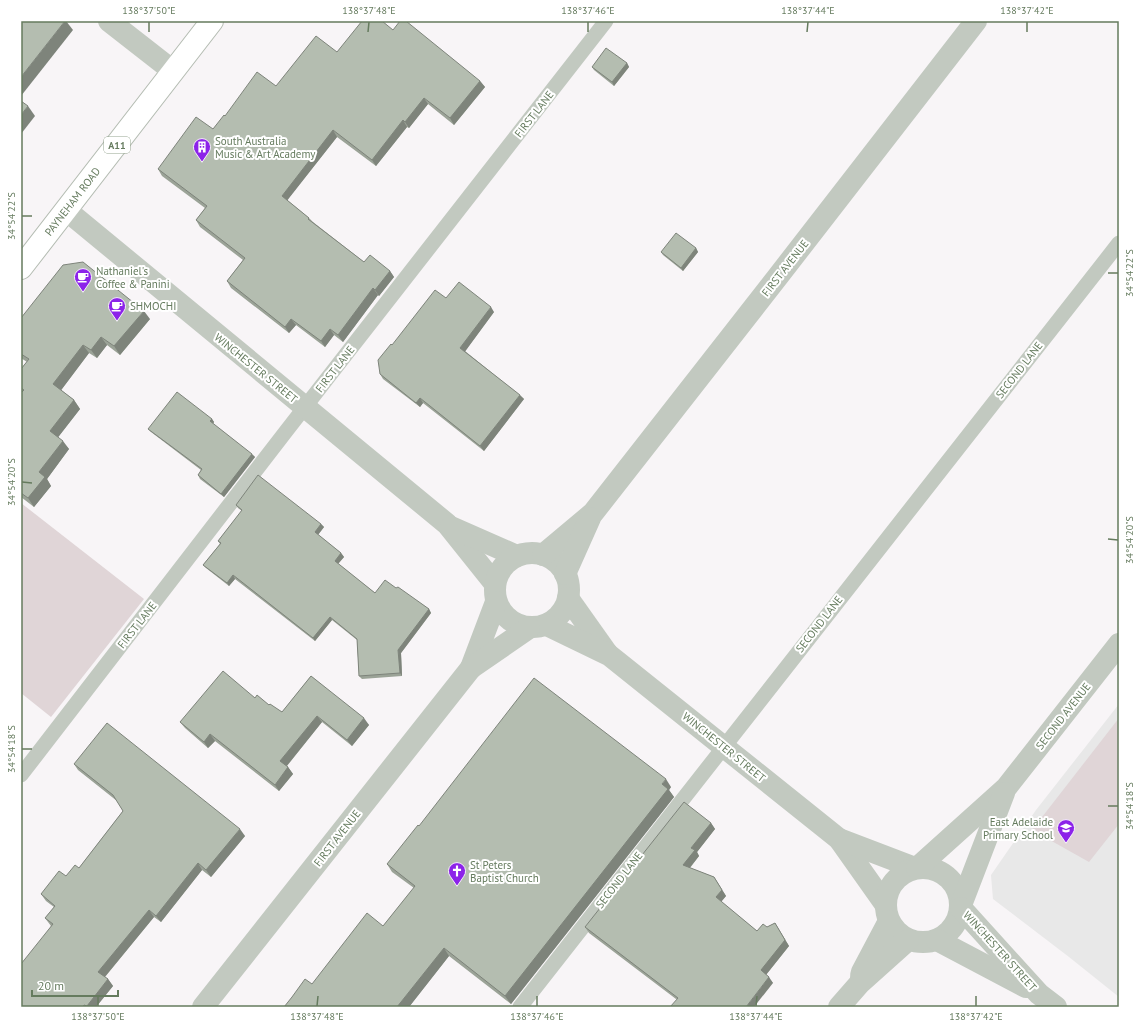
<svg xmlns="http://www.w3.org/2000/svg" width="1140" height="1028" viewBox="0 0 1140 1028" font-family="'PT Sans',sans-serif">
<rect width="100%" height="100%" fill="#f8f5f7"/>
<polygon fill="#e8e8e8" points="1119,704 1119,997 1069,957 993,899 991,875 1036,810"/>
<g fill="#e0d5d7">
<polygon points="21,503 144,599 51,717 21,693"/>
<polygon points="1119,718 1119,824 1089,862 1032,830"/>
</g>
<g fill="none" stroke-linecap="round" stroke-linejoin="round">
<g stroke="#b4bcb2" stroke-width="24">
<g id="primary">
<path id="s1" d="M21,268L212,21"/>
</g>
</g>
<g stroke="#c2c9c0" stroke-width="15">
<polyline points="21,775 287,430 606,21"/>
<polyline points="520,1007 1119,243"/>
</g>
<g stroke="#c2c9c0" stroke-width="22">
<polyline points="109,21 173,71"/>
<polyline points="66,210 447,524 495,584"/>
<polyline points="451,527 517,556"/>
<circle cx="532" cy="590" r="37"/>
<polyline points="543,555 593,513 776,279 976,21"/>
<polyline points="565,574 590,518"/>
<polyline points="568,598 607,653"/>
<polyline points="547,625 609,655 839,839 885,904"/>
<polyline points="471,668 496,602"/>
<polyline points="839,839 915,868"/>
<circle cx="923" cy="905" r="37"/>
<polyline points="917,868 1006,788 1119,644"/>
<polyline points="961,905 1004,793"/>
<polyline points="961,908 1039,994 1056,1007"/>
<polyline points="937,940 1026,987"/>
<polyline points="861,976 862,972 889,921"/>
<polyline points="203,1007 471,668 529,628"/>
<polyline points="839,1007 860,983 908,940"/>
</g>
<use href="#primary" stroke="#fff" stroke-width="22"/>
</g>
<g fill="#9ba397">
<polygon points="393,30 480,81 485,87 454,125 428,104 409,128 407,127 376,166 337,137 287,200 309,218 313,222 364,262 390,271 394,277 379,296 378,295 343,342 334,335 325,347 296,325 289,333 231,288 227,281 243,260 200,227 196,220 205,208 162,176 158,169 213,129 225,116 337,52"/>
<polygon points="627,63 629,67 614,86 594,70 592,67"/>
<polygon points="696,248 698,252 683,271 663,255 661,252"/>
<polygon points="446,298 494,312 465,351 524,399 484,451 423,403 420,407 383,379 380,374"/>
<polygon points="21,318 150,319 120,355 107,345 97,358 89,353 61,390 74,400 80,409 58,437 69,449 47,479 51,486 34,507 21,497 21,393 22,393 21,392 21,369 27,362 21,358"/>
<polygon points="212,419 214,422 213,424 255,457 224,497 200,479 198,475 201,470 151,432 148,429"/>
<polygon points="236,505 321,524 324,527 318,535 341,553 344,557 338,564 375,593 396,588 429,609 431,613 401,653 402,676 362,679 359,676 357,640 332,620 315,641 235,579 229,586 206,568 203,565 220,544 218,541 242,511 238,508"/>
<polygon points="311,676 369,725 352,746 322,722 287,766 288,767 293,774 279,791 215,741 208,748 185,728 180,722 255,698 282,712"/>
<polygon points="74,764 245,836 211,877 202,870 161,922 154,917 105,977 108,979 113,986 96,1007 21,1007 51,926 45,918 54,907 46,901 41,894 66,876 79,868 123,811 117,801 78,770"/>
<polygon points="671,787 669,790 674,797 511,1004 449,956 409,1007 284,1007 383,926 414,888 392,872 387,864 419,826"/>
<polygon points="711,823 715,829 697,852 699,856 690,868 714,877 726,896 721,902 757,931 767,927 775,923 789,946 766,975 773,983 676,999 589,933 585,927"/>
</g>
<g fill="#7e847b">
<polygon points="65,21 66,21 73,30 21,96 21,77"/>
<polygon points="627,63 629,67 614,86 612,82"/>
<polygon points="480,81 485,87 454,125 450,118"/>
<polygon points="424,98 428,104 409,128 405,122"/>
<polygon points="28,106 35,116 21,134 21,115"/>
<polygon points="403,120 407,127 376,166 372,160"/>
<polygon points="333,130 337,137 286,202 282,196"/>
<polygon points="696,248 698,252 683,271 681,268"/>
<polygon points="390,271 394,277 379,296 375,290"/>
<polygon points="373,288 378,295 343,342 338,335"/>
<polygon points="491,307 494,312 464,353 460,348"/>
<polygon points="144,311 150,319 120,355 114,346"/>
<polygon points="291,319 296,325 289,333 285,327"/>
<polygon points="330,329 334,335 325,347 321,341"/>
<polygon points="101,337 107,345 97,358 91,350"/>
<polygon points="83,345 89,353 59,393 53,384"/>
<polygon points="520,395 524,399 484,451 480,446"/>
<polygon points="420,398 423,403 420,407 416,403"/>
<polygon points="74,400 80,409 56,440 50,431"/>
<polygon points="212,419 214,422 212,425 210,421"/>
<polygon points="63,441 69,449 47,479 51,486 34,507 28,498 39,472"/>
<polygon points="252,454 255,457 224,497 221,494"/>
<polygon points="321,524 324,527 317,536 315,532"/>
<polygon points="341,553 344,557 337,565 335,561"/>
<polygon points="233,575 235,579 229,586 227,583"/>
<polygon points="429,609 431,613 401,653 402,676 400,673 398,650"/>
<polygon points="330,617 332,620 315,641 313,638"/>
<polygon points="317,716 322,722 285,768 280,761"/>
<polygon points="364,718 369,725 352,746 347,740"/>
<polygon points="210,734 215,741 208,748 204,742"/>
<polygon points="288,767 293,774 279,791 275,785"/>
<polygon points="666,779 671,787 669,790 674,797 511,1004 505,996"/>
<polygon points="711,823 715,829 697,852 699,856 687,871 683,865 691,848"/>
<polygon points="240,829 245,836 211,877 206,870"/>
<polygon points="198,863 202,870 161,922 156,916"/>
<polygon points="714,877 726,896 720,903 716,897"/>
<polygon points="149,910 154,917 103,979 98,972"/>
<polygon points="775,923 789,946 765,976 761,970"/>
<polygon points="444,948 449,956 409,1007 397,1007"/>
<polygon points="769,977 773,983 754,1007 746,1007"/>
<polygon points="108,979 113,986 96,1007 87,1007 87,1006"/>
</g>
<g fill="#b4bdb0" stroke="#7e847b">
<polygon points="21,21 65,21 21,77"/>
<polygon points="362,21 382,21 393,30 400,21 406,21 480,81 450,118 424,98 405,122 403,120 372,160 333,130 282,196 309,218 308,219 364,262 370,255 390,271 375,290 373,288 338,335 330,329 321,341 291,319 285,327 227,281 245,258 196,220 207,206 158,169 196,117 213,129 224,115 225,116 257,72 276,86 316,36 337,52"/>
<polygon points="606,48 627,63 612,82 592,67"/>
<polygon points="21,101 28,106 21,115"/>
<polygon points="676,233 696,248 681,268 661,252"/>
<polygon points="83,262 144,311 114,346 101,337 91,350 83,345 53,384 74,400 50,431 63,441 39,472 45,477 28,498 21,493 21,393 24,390 21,388 21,369 29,359 21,354 21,318 63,265"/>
<polygon points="459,282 491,307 460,348 520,395 480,446 420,398 416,403 380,374 378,360 391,344 392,345 435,290 446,298"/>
<polygon points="177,392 212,419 210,421 252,454 221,494 198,475 202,469 148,429"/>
<polygon points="258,475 321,524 315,532 341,553 335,561 375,593 385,580 396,588 398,587 429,609 398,650 400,673 359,676 357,639 330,617 313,638 233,575 227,583 203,565 221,543 218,541 242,510 236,505"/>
<polygon points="223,671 255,698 257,695 269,705 270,704 282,712 311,676 364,718 347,740 317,716 280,761 288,767 275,785 210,734 204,742 180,722"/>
<polygon points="534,678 666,779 662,784 668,789 505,996 444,948 397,1007 284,1007 292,997 305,979 312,984 367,913 383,926 415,886 387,864 418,825 419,826"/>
<polygon points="107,723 240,829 206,870 198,863 156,916 149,910 98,972 108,979 87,1006 84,1005 83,1007 21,1007 21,964 53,924 45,918 55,906 41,894 59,871 66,876 75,865 79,868 123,811 113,795 74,764"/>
<polygon points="684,802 711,823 691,848 695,850 683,865 714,877 722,890 716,897 757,931 763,924 767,927 775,923 785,940 761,970 769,977 746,1007 670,1007 678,998 585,927"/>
</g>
<path fill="none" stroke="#657b5e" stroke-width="1.5" d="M149,32V22M368,32L369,22M588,32V22M807,32L808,22M1027,32V22M22,216H32M1108,273H1118M22,482L32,483M1108,539L1118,540M22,749H32M1108,806H1118M98,1006V996M317,1006L318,996M537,1006V996M756,1006L757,996M976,1006V996"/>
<defs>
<g id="building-pin" transform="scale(0.9)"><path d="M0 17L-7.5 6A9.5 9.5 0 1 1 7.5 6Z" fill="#8c23e9" stroke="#fff"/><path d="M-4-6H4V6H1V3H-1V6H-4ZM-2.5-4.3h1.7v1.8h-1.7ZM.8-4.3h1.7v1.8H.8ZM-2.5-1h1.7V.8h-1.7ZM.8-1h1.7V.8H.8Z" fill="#fff"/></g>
<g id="cafe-pin" transform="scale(0.9)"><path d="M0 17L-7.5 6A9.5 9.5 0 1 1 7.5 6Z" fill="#8c23e9" stroke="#fff"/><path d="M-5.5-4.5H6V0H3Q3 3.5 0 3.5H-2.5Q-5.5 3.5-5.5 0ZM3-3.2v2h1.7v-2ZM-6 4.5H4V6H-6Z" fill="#fff"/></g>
<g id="school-pin" transform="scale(0.9)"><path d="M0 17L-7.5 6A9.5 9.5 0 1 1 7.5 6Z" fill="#8c23e9" stroke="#fff"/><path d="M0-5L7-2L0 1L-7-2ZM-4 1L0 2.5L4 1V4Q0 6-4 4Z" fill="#fff"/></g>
<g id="church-pin" transform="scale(0.9)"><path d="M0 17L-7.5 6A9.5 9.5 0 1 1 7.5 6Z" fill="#8c23e9" stroke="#fff"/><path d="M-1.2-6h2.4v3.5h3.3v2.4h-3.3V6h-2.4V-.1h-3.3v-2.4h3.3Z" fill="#fff"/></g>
</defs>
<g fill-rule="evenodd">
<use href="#building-pin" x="202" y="147"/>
<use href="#cafe-pin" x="83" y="277"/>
<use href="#cafe-pin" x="117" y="306"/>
<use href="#school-pin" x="1066" y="828"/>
<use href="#church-pin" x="457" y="871"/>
</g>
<g text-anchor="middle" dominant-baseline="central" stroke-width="4" stroke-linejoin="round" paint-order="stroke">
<rect fill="#fff" stroke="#93a38e" stroke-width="1" x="104" y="137" width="26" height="16" rx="3"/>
<g font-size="10" font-weight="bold" fill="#657b5e">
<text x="117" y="145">A11</text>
</g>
<g font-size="11" fill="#657b5e" stroke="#fff">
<text transform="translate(534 114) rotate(-52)">FIRST LANE</text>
<text stroke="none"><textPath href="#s1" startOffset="84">PAYNEHAM ROAD</textPath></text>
<text transform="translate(785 268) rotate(-52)">FIRST AVENUE</text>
<text transform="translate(256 368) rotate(39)">WINCHESTER STREET</text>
<text transform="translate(335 369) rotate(-52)">FIRST LANE</text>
<text transform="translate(1019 370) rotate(-52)">SECOND LANE</text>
<text transform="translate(819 624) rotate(-52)">SECOND LANE</text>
<text transform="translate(137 625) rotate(-52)">FIRST LANE</text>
<text transform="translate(1063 716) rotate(-52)">SECOND AVENUE</text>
<text transform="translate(724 747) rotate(39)">WINCHESTER STREET</text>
<text transform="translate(337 838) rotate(-52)">FIRST AVENUE</text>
<text transform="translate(619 880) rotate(-52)">SECOND LANE</text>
<text transform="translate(1000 951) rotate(48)">WINCHESTER STREET</text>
</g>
<g font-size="11" fill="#657b5e" stroke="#fff" text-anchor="start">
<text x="215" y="141">South Australia<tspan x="215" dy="13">Music &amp; Art Academy</tspan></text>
<text x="96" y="271">Nathaniel's<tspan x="96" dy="13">Coffee &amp; Panini</tspan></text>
<text x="130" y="306">SHMOCHI</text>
<text x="1053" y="822" text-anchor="end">East Adelaide<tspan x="1053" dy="13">Primary School</tspan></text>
<text x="470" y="865">St Peters<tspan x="470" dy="13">Baptist Church</tspan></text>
</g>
</g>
<rect width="1140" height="1028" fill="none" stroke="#ffffff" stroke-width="44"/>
<path d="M32 990v6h86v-6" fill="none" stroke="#657b5e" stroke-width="2"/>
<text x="38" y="990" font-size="12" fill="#657b5e" stroke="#ffffff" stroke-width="3" paint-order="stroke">20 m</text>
<rect x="22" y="22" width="1096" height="984" fill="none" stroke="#657b5e" stroke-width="1.5"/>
<g font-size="10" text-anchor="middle" fill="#657b5e">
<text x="149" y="14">138°37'50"E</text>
<text x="369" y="14">138°37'48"E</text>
<text x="588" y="14">138°37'46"E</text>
<text x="808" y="14">138°37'44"E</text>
<text x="1027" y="14">138°37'42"E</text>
<text transform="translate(11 216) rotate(-90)" y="4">34°54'22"S</text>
<text transform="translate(1129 273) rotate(-90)" y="4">34°54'22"S</text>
<text transform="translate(11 482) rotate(-90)" y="4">34°54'20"S</text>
<text transform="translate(1129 540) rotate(-90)" y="4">34°54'20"S</text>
<text transform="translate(11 749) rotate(-90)" y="4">34°54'18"S</text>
<text transform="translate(1129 806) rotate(-90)" y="4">34°54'18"S</text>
<text x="98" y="1020">138°37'50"E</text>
<text x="317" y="1020">138°37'48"E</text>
<text x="537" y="1020">138°37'46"E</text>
<text x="756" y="1020">138°37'44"E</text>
<text x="976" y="1020">138°37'42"E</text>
</g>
</svg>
